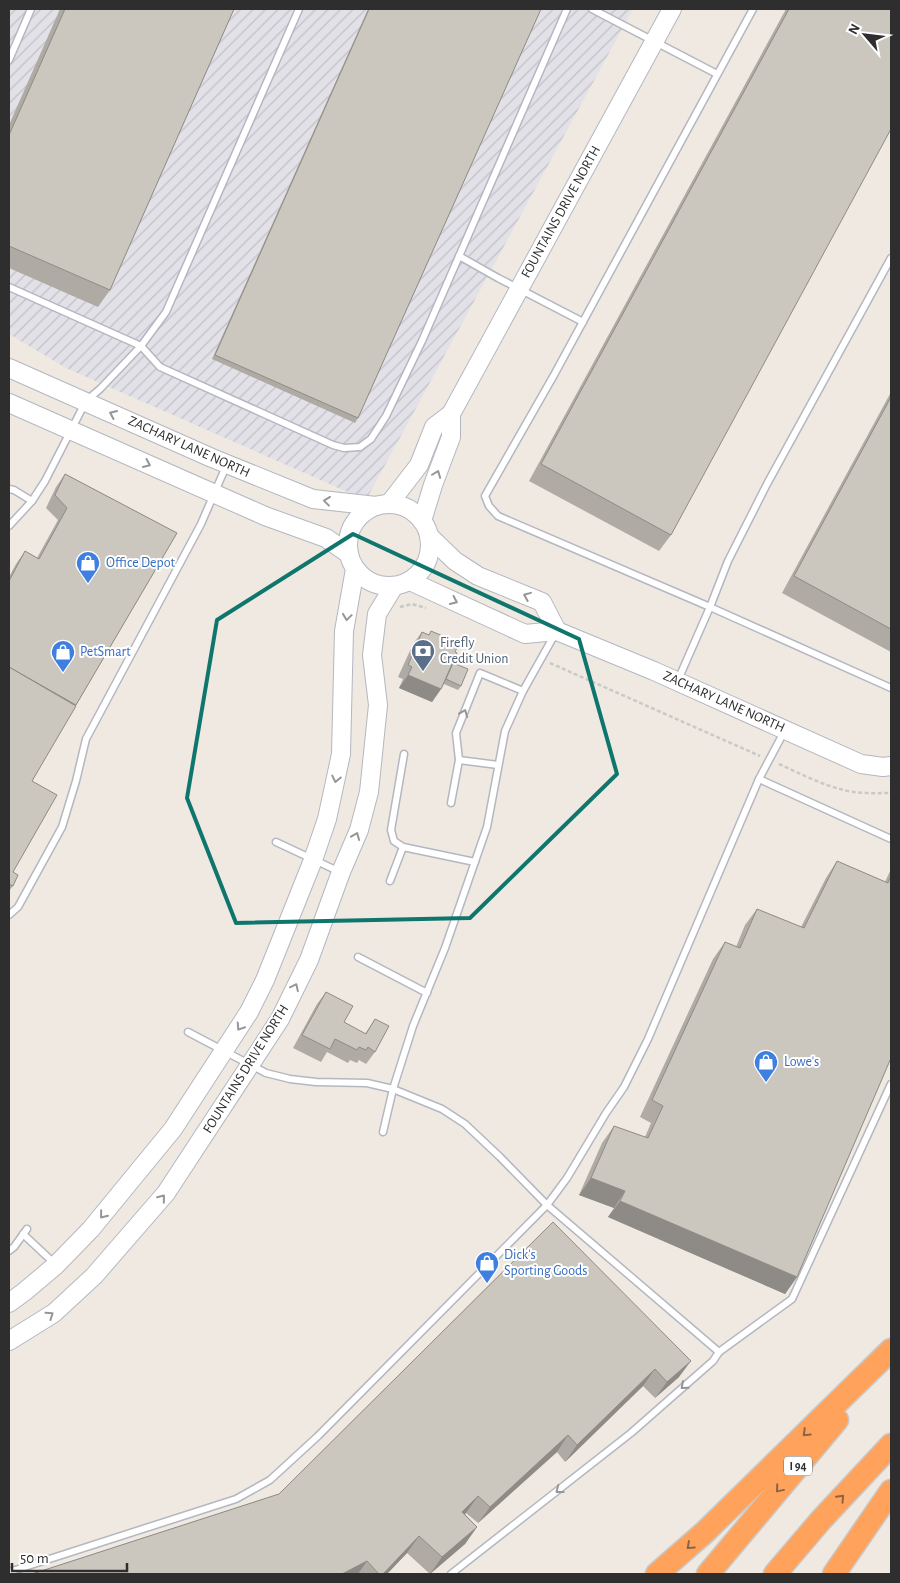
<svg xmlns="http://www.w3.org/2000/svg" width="900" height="1583" viewBox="0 0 900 1583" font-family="'Alegreya Sans',sans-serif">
<defs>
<pattern id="industrial-furrows" width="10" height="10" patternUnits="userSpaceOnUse" patternTransform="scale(1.25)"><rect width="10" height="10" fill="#e3e1e8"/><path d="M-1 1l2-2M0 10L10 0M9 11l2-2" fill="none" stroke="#c3c1c7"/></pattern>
</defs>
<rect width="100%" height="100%" fill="#efe9e1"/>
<polygon fill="url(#industrial-furrows)" points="9,9 633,9 366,500 66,368 9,334"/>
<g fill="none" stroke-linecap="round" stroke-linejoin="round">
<g stroke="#b4b7c1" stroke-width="9">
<g id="lane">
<polyline points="592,9 717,74"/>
<polyline points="9,60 31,9"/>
<polyline points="459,256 498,278 583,322"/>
<polyline points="891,258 767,484 728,561 710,607 891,688"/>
<polyline points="9,287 141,346 160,367 333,445 344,448 360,447 371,439 386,416 422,341 567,9"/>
<polyline points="9,489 14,490 32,501"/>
<polyline points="9,526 32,501 45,481 86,401 100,389 141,346 166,312 299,9"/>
<polyline points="678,680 710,607 498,516 489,506 485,496 554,375 753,9"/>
<polyline points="404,754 391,830 394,841 403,847 475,862"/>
<polyline points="459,760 498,765"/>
<polyline points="759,779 891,839"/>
<polyline points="451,803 459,760 456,733 480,673 523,691"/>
<polyline points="276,842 340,872"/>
<polyline points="390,881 403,847"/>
<polyline points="9,915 18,907 62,827 76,781 86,739 201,524 227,464"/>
<polyline points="358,957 427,993"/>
<polyline points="188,1032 266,1073 290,1079 316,1082 367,1083 393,1089 442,1109 465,1124 500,1157 547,1205 719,1352"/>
<polyline points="383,1132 393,1089 413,1026 445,948 487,827 505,731 523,691 555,634"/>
<polyline points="23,1234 55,1264"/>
<polyline points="9,1251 14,1247 27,1229"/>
<polyline points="9,1572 236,1499 270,1480 318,1436 547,1205 567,1178 606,1113 624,1087 648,1039 759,779 785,730"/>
<polyline points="451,1574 631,1433 713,1361 719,1352 792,1299 891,1084"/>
</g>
</g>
<g stroke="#b4b7c1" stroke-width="20">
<g id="secondary">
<polyline points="9,368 212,458 313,499 376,506"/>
<polyline points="9,403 265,516 326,538 349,554"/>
<polyline points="389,504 419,465 434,427 451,414 672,9"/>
<circle cx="389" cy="545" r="41"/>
<polyline points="422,521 433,485 451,437 451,414"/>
<polyline points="429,536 455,561 478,576 542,602 557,631"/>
<polyline points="410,581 525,634 557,631 654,671 861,764 883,767 891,766"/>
<polyline points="9,1303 24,1292 56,1265 91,1229 173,1129 249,1012 265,980 313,860 327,819 341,754 344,631 355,569"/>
<polyline points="9,1341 54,1313 94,1276 166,1193 280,1019 309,960 341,872 359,830 369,792 378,705 372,655 377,614 394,586"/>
</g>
</g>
<g stroke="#c9c9c9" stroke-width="25">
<g id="highway">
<polyline points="657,1574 705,1532 891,1350"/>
<polyline points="708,1574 837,1420"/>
<polyline points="775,1574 821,1520 891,1445"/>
<polyline points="834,1574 891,1491"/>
</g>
</g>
<g stroke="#c9c9c9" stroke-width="2.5" stroke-dasharray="4 2.5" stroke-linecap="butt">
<polyline points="400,607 412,604 426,608"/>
<polyline points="550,663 760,756"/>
<path d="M779,764C801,774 824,786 848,791C862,794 877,793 891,793"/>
</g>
<use href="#lane" stroke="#fff" stroke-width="6"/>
<use href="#secondary" stroke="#fff" stroke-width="18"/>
<use href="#highway" stroke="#ffa35c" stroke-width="22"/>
</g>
<g fill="#afaba4">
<polygon points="60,9 234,9 110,290 98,307 9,268 9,125"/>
<polygon points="368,9 541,9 358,418 355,423 212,359"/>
<polygon points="786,9 891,9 671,535 659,551 529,481"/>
<polygon points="891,392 891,652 782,593"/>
<polygon points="65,474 177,533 76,705 32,781 13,872 13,886 9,891 9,577 16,564 25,551 37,558 58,520 46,508 56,487"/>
<polygon points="431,631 455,652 453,663 461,686 458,690 444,684 441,689 432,702 399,688 403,679 398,677 413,644 422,632 429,635"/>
<polygon points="837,861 885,882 891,869 891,1058 797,1277 785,1294 608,1217 614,1208 579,1195 602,1143 614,1126 645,1137 651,1123 640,1117 713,959 725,942 736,947 745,925 757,909 801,927 826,878"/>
<polygon points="326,992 344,1022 365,1034 375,1019 375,1052 366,1064 359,1060 357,1063 350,1060 348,1063 327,1052 321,1062 293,1048 317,1004"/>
<polygon points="553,1222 679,1377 655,1398 643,1386 565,1462 557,1452 478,1523 466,1513 465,1514 477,1527 465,1544 430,1574 407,1553 387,1574 32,1574 279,1494"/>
</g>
<g fill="#8e8b86">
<polygon points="408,675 441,689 432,702 399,688"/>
<polygon points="591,1178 625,1191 614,1208 579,1195"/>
<polygon points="620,1201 797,1277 785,1294 608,1217"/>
<polygon points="691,1361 679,1377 655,1398 667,1382"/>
<polygon points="655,1369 643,1386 565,1462 577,1445"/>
<polygon points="568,1435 557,1452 478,1523 490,1507"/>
<polygon points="478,1496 466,1513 451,1529 462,1512"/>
<polygon points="477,1527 465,1544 430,1574 442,1557"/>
<polygon points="419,1536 407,1553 387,1574 383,1574"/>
<polygon points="367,1561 358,1574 342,1574"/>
</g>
<g fill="#cbc7bf" stroke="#8e8b86">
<polygon points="65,9 234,9 110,290 9,246 9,135"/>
<polygon points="369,9 541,9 358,418 215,355"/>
<polygon points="789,9 891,9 891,129 671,535 541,464"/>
<polygon points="891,397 891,629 794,576"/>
<polygon points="65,474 177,533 76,705 9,667 9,581 25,551 39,559 67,508 55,495"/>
<polygon points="431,631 459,643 455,652 457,653 441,689 408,675 412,667 408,665 422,632 429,635"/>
<polygon points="453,663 468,669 461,686 446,679"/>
<polygon points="9,667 76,706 32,781 57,795 13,872 18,875 13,886 9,884"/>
<polygon points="837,861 888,883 891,876 891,1058 797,1277 620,1201 625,1191 591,1178 614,1126 648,1138 663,1106 652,1100 725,942 740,948 757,909 804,928"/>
<polygon points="326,992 353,1006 344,1022 366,1034 375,1019 389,1026 375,1052 368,1047 366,1050 359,1047 357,1050 335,1039 330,1049 302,1035"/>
<polygon points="553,1222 691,1361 667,1382 655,1369 577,1445 568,1435 490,1507 478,1496 462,1512 477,1527 442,1557 419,1536 383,1574 379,1574 367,1561 342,1574 32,1574 279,1494"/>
</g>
<defs><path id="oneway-chevron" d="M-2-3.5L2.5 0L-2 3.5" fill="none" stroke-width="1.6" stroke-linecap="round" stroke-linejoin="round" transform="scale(1.25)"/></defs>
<g stroke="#969696">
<use href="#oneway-chevron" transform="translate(113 414) rotate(-156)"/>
<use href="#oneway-chevron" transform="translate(147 464) rotate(24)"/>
<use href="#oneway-chevron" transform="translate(437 474) rotate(-69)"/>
<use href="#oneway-chevron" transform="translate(327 501) rotate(-173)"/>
<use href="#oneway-chevron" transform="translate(527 596) rotate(-158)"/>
<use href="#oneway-chevron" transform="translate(454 601) rotate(25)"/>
<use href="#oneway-chevron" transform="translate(347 617) rotate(98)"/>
<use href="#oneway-chevron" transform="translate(464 713) rotate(-68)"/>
<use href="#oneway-chevron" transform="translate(336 779) rotate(102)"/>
<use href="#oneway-chevron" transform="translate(356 836) rotate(-68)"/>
<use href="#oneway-chevron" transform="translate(295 987) rotate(-64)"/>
<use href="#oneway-chevron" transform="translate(240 1027) rotate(123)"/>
<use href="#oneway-chevron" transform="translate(162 1198) rotate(-51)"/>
<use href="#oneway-chevron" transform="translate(103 1215) rotate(129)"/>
<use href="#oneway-chevron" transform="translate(50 1315) rotate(-35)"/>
<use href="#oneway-chevron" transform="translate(684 1386) rotate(139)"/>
<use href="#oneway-chevron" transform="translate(559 1490) rotate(142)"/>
</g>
<g stroke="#8c6343">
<use href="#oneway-chevron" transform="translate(806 1433) rotate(136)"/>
<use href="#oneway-chevron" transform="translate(779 1489) rotate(130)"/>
<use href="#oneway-chevron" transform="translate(841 1498) rotate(-47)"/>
<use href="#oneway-chevron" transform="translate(690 1546) rotate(138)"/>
</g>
<path fill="none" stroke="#0f766e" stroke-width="4" stroke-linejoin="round" d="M353,534L579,639L617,774L470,918L236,923L187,798L217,620Z"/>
<defs>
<g id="shop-pin" transform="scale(1.25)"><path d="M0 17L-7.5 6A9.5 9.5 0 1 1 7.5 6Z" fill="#3f7fe0" stroke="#fff"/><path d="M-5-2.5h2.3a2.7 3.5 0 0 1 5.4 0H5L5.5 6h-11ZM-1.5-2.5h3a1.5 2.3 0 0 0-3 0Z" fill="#fff"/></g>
<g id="bank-pin" transform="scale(1.25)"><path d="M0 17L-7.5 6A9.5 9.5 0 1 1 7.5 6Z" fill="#5c6f8a" stroke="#fff"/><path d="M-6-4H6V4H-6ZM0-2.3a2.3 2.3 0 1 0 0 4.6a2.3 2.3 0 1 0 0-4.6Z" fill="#fff"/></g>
</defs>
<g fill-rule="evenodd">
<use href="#shop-pin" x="88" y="563"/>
<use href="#bank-pin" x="423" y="651"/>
<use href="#shop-pin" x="63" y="652"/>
<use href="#shop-pin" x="766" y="1062"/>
<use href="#shop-pin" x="487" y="1263"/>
</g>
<g text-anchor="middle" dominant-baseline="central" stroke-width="4" stroke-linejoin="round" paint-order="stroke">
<rect fill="#fff" stroke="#6d6d6d" stroke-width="1" x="784" y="1456.5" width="28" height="19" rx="4"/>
<g font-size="12" font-weight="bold" fill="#2e2e2e">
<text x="798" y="1466">I 94</text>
</g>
<g font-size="14" fill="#2e2e2e" stroke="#fff">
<text transform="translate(561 212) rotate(-61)">FOUNTAINS DRIVE NORTH</text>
<text transform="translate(189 447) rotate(24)">ZACHARY LANE NORTH</text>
<text transform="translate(724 702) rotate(24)">ZACHARY LANE NORTH</text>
<text transform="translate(246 1069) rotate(-58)">FOUNTAINS DRIVE NORTH</text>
</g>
<g font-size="14" fill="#366cbe" stroke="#fff" text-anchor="start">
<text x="106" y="563">Office Depot</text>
<text x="80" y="652">PetSmart</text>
<text x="784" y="1062">Lowe's</text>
<text x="504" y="1255">Dick's<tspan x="504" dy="16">Sporting Goods</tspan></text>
</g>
<g font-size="14" fill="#4e5e75" stroke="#fff" text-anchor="start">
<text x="440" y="643">Firefly<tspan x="440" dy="16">Credit Union</tspan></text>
</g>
</g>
<rect width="900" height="1583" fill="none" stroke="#2e2e2e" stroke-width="20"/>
<g transform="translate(865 35) rotate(298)" stroke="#ffffff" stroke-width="4" paint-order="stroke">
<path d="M0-4L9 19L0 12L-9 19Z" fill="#2e2e2e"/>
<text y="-8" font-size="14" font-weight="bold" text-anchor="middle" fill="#2e2e2e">N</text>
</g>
<path d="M12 1563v8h115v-8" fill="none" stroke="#2e2e2e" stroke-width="2.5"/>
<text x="20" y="1563" font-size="15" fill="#2e2e2e" stroke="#ffffff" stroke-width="4" paint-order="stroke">50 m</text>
</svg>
